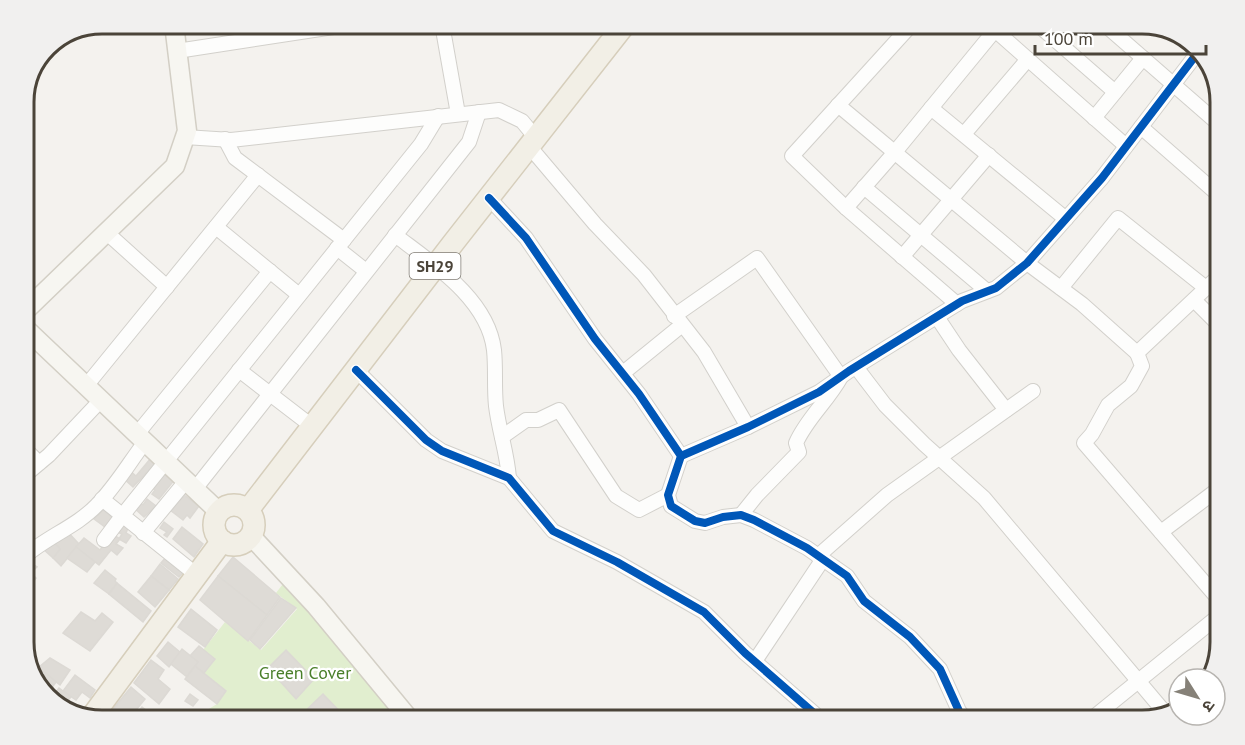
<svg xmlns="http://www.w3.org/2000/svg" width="1245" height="745" viewBox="0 0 1245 745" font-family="'PT Sans','Noto Sans Devanagari',sans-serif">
<rect width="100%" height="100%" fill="#f4f2ee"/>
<polygon fill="#e1eecf" points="289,576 409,721 222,721 207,710 217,704 226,691 204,673 215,659 203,650 225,622 261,650 297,609 276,593"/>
<g fill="#dedbd6" stroke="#dcd9d4" stroke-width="1.5">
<polygon points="151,458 157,462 133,487 123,478 129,470 136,476"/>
<polygon points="165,470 175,479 159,499 152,494 155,490 151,487"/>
<polygon points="184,495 199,506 190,518 187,515 183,520 170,510"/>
<polygon points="147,499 156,506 144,517 132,506 137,500 143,505"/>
<polygon points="103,510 113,518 105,527 94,519"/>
<polygon points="164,522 173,529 167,537 164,535 167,532 160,528"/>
<polygon points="123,524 128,528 126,533 131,536 126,543 119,539 122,534 117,532"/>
<polygon points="182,527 203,544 194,557 173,539"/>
<polygon points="66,530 79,544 61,566 53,558 60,549 52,540"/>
<polygon points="112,534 120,539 116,544 123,548 117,555 111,550 99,565 76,547 84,538 100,550"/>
<polygon points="52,540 60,549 53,558 41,547"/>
<polygon points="76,547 95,562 87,572 67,558"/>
<polygon points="167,556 185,570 179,577 161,563"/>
<polygon points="233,557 280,597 267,615 218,576"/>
<polygon points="26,560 37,567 31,573 36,578 24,594 24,562"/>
<polygon points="160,564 178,579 169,590 151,576"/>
<polygon points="105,570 116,579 115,581 117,583 109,594 94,583"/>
<polygon points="151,576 169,590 155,607 138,592"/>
<polygon points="218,576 267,615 248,641 200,600"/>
<polygon points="117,583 151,611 143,622 109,594"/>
<polygon points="281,598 296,608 260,649 250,640"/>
<polygon points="191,609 217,630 205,647 178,627"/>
<polygon points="81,612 95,621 102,613 113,622 90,651 63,633"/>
<polygon points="168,642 180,652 169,667 157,656"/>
<polygon points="199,646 215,659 204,673 195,666 198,662 190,656"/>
<polygon points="182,649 198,662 187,677 171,664"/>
<polygon points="286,650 314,679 296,699 268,668"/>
<polygon points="50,658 70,670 60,685 38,668"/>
<polygon points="151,660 164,670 158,679 170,689 159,704 134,683"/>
<polygon points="195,666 226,691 217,704 185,679"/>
<polygon points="46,673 56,682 47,694 36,683"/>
<polygon points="75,675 95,690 90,698 82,692 76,700 63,691"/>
<polygon points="131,687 145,699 127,721 116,721 108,715"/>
<polygon points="59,688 71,697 61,709 54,702 56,700 51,698"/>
<polygon points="190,694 198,700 193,706 185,701"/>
<polygon points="323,694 349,721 295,721"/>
<polygon points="142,707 156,718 153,721 131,721"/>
<polygon points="207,710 221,721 199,721"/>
<polygon points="108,715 116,721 103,721"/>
</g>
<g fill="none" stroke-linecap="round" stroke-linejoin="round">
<g stroke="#d2d0cb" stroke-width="16">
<g id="street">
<polyline points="442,24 458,114"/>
<polyline points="912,24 792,156 846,208 957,304"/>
<polyline points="1037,24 1115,92"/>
<polyline points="1104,24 1221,126"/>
<polyline points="995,30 1126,146"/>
<polyline points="177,51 353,24"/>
<polyline points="838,105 1027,263 1082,304 1137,353 1221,274"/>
<polyline points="931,108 1066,219"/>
<polyline points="1094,118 1143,58"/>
<polyline points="1141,127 1221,197"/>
<polyline points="964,134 1028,59"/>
<polyline points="185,137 231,140 499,110 522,121 536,138"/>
<polyline points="225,139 235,158 344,240"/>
<polyline points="529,146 595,224 644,275 704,352 748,427"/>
<polyline points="864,187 987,291"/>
<polyline points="489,198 526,238 595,339 639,394 681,456 668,495 671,506 695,521 705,523 723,517 741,515 754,520 807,548 847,576 864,601 910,637 940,669 959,711 967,721"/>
<polyline points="846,208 895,152 1000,24"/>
<polyline points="216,227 299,295"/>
<polyline points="106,232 167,287"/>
<path d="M395,235C433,264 488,299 494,350C496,369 494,387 496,406C499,431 507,452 509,478"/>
<polyline points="337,248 366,271"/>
<polyline points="902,257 989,155"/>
<polyline points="1061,288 1118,218 1206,288"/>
<polyline points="1194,300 1219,325 1221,325"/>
<path d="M674,316L757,258L841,377C828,401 807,418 796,443L799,452L757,495L741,515"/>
<polyline points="937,317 959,350 1006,410"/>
<polyline points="1137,353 1142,366 1131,386 1108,405 1092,434 1084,443 1221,602"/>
<polyline points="856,367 885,405 924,444 984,498 1167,715"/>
<polyline points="239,370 313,427"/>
<polyline points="356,370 426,440 442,451 509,478 553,531 617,562 704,612 745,653 823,721"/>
<polyline points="623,373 682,325"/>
<polyline points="86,386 258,175"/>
<polyline points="137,434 270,271"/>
<polyline points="502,437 526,420 538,420 559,410 616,496 639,510 668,495"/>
<polyline points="24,448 39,463"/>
<polyline points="681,456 748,427 819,392 849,371 962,301 996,288 1027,263 1102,178 1199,51"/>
<polyline points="24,476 49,455 101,400"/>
<polyline points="195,489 469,142 479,112"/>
<polyline points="102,499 198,576"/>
<polyline points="1161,532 1221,487"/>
<polyline points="143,533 186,481"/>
<polyline points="104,540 122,516 421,144 438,116"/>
<polyline points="818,556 887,495 1033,391"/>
<path d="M24,557C46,537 76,527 97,505C115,487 129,463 145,442"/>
<polyline points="755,661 823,559"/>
<polyline points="1089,721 1221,614"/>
</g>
</g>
<g stroke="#d3cfc5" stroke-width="21">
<g id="secondary">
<polyline points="24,312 175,166 187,131 174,24"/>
<polyline points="24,327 219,512"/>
<polyline points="251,536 316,606 411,721"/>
</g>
</g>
<g stroke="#d6cebb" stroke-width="24">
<g id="primary">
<circle cx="234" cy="525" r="20"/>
<polyline points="248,510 454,242 625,24"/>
<polyline points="91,718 222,541"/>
</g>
</g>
<use href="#street" stroke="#fdfdfc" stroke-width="14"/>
<use href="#secondary" stroke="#f7f6f1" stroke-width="18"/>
<use href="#primary" stroke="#f2efe6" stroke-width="21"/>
<g stroke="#fff" stroke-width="11">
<g id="cycleway">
<polyline points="489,198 526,238 595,339 639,394 681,456 668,495 671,506 695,521 705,523 723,517 741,515 754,520 807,548 847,576 864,601 910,637 940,669 959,711 967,721"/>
<polyline points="356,370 426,440 442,451 509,478 553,531 617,562 704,612 745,653 823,721"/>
<polyline points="681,456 748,427 819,392 849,371 962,301 996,288 1027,263 1102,178 1199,51"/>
</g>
</g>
<use href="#cycleway" stroke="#0057b8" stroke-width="8"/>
</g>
<g text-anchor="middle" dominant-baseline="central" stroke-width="4.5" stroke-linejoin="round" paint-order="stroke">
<rect fill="#fff" stroke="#817c74" stroke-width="1.5" x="409.5" y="253" width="51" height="26" rx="4.5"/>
<g font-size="16" font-weight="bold" fill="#4b4439">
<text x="435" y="266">SH29</text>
</g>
<g font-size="18" fill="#4a7f2a" stroke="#fff">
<text x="305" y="672">Green Cover</text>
</g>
</g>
<path d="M0 0H1245V745H0ZM102 34H1142A68 68 0 0 1 1210 102V642A68 68 0 0 1 1142 710H102A68 68 0 0 1 34 642V102A68 68 0 0 1 102 34Z" fill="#f1f0ef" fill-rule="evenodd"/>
<path fill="none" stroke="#4b4439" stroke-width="3" d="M102 34H1142A68 68 0 0 1 1210 102V642A68 68 0 0 1 1142 710H102A68 68 0 0 1 34 642V102A68 68 0 0 1 102 34Z"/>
<g transform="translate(1197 697) rotate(127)"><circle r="28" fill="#ffffff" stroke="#b7b4b0" stroke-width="1.5"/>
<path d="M0-4.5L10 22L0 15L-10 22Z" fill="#868178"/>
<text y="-9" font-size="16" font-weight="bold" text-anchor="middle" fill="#4b4439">उ</text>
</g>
<path d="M1035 45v9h171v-9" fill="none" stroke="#4b4439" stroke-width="3"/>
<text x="1044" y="45" font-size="18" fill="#4b4439" stroke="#ffffff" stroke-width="4.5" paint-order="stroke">100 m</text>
</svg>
